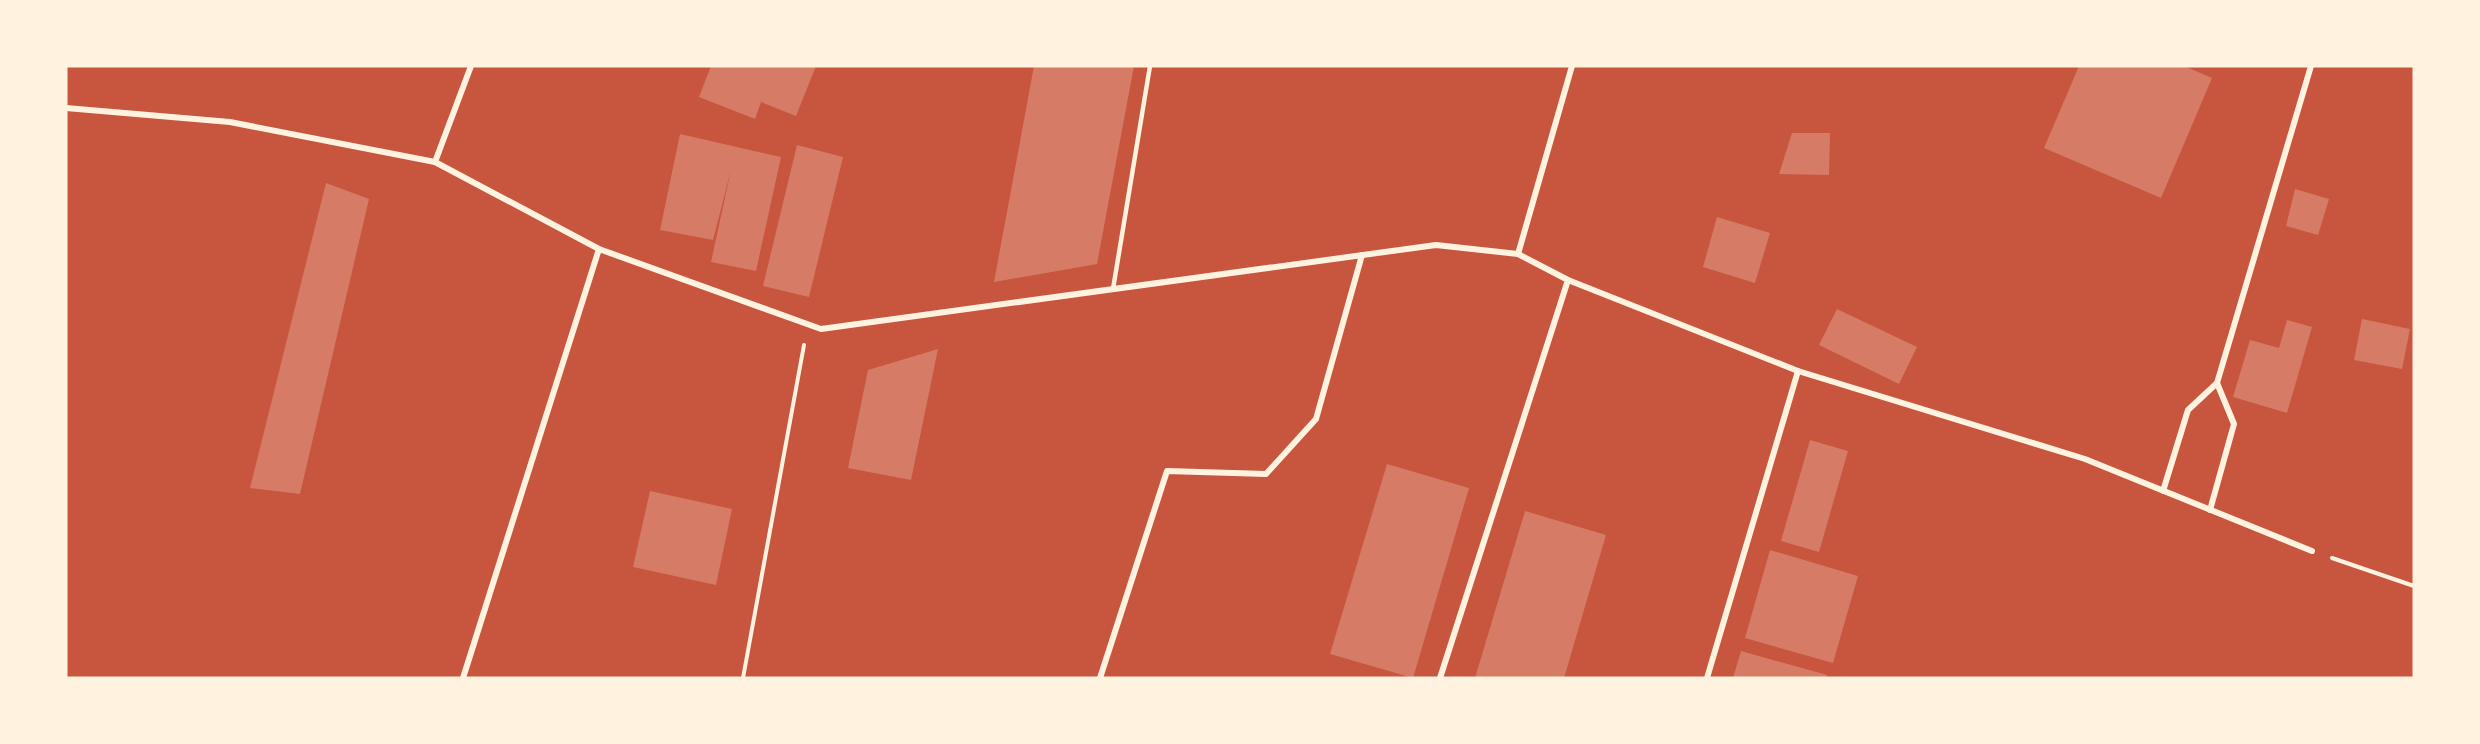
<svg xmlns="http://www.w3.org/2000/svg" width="2480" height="744" viewBox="0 0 2480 744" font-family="'Golos Text',sans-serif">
<rect width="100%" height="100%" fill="#c8553d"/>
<g fill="#d67c66">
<polygon points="711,66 816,66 796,116 761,102 755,119 699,97"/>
<polygon points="1034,66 1134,66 1097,264 994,282"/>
<polygon points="2079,66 2184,66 2212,78 2161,198 2044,148"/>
<polygon points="1792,133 1830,133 1829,175 1779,174"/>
<polygon points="680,134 781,157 756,271 711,262 731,170 713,240 660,230"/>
<polygon points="797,145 843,157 809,297 763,286"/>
<polygon points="326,183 369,199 300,494 250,488"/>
<polygon points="2295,189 2329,199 2318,235 2286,226"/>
<polygon points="1717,217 1770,233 1755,283 1703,267"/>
<polygon points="1837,309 1917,347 1899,384 1819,345"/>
<polygon points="2362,319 2410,329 2402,369 2354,360"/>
<polygon points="2287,320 2312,327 2287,413 2233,397 2250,340 2279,348"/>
<polygon points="938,349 911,480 848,468 868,370"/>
<polygon points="1810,440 1848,451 1819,552 1781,541"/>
<polygon points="1387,464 1469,488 1413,678 1330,654"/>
<polygon points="650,491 732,509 716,585 633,567"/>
<polygon points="1525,511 1606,535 1564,678 1475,678"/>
<polygon points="1770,550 1858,576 1833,663 1745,638"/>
<polygon points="1741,651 1827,675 1827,678 1733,678"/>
</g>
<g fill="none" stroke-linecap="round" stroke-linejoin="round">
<g stroke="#fff3e0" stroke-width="4">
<polyline points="2332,558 2414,586"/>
<polyline points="743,678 804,345"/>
</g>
<polyline stroke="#fff3e0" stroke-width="4.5" points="1113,289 1150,66"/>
<g stroke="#fff3e0" stroke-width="6">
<polyline points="66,108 230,122 435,162 599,249 821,329 1436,245 1518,254 1568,280 1798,371 2085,459 2312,551"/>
<polyline points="435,162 471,66"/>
<polyline points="1518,254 1572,66"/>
<polyline points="2217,383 2311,66"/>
<polyline points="2163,491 2188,410 2217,383 2234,424 2210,510"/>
<polyline points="463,678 599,249"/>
<polyline points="1100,678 1167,471 1266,474 1316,419 1362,255"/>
<polyline points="1440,678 1568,280"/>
<polyline points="1707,678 1798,371"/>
</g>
</g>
<rect width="2480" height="744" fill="none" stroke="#fff3e0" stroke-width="135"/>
</svg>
